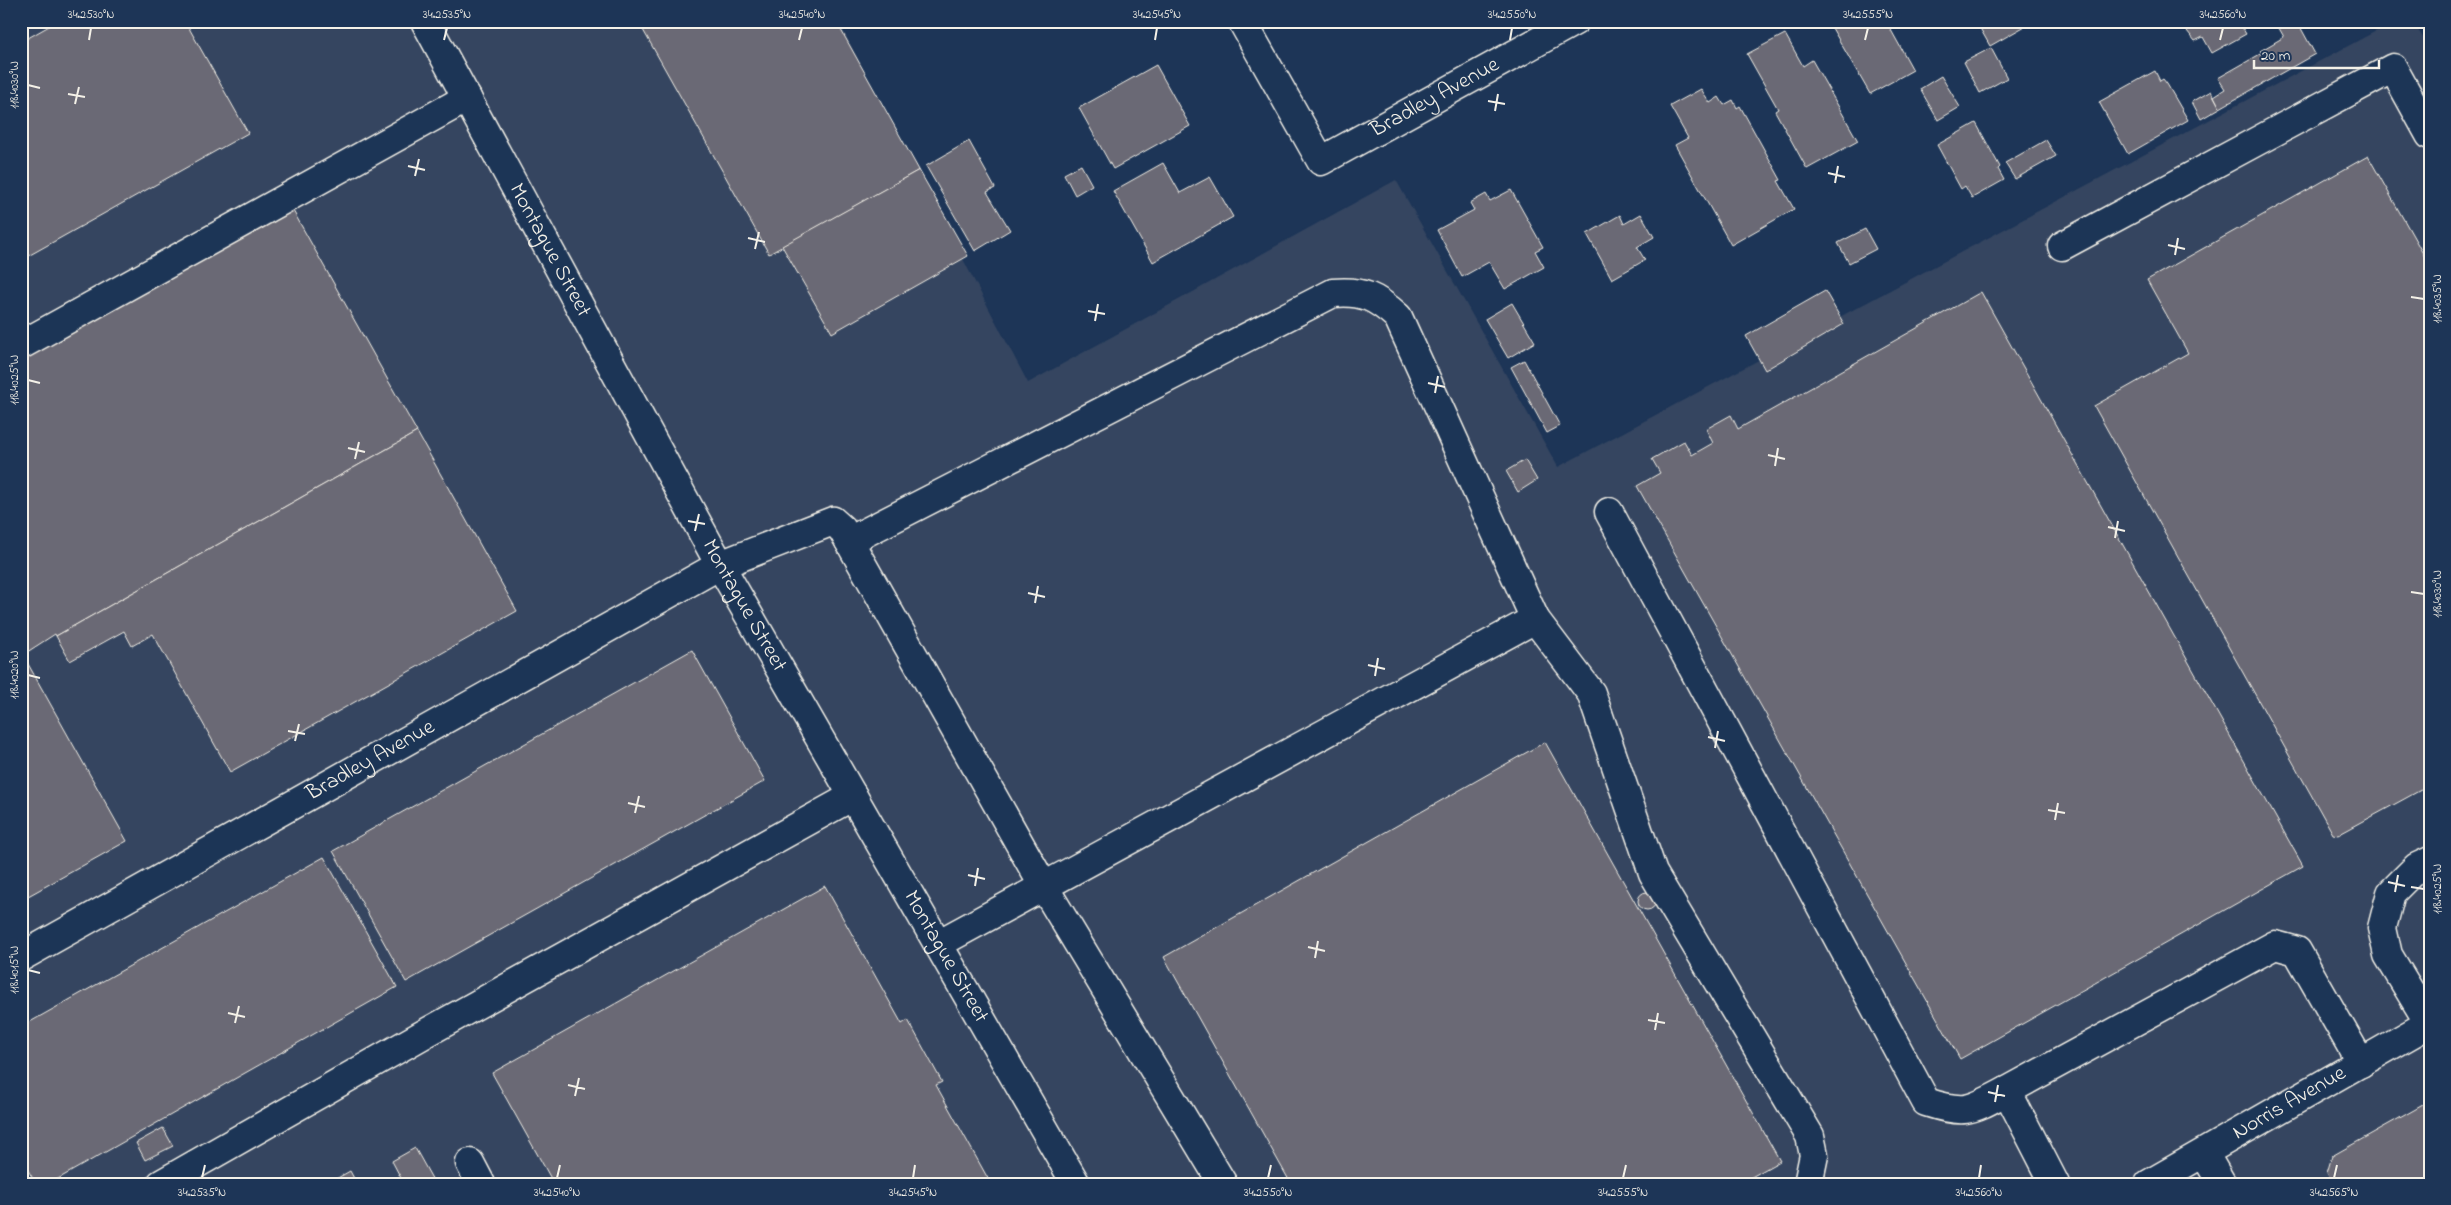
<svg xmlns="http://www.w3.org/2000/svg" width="2451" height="1205" viewBox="0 0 2451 1205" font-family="'Indie Flower',sans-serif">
<rect width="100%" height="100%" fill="#1d3557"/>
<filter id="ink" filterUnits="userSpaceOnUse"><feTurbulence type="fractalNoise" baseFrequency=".02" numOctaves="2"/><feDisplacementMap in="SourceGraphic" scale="10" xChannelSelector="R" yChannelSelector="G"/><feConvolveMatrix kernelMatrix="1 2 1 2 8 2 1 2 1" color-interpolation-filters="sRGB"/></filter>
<g filter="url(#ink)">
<polygon fill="#344560" points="21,21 838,21 1028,383 1396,180 1558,467 2395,21 2412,21 2430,48 2430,1184 21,1184"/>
<g fill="#6b6974" stroke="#f4f1e8">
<polygon points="58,21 185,21 248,133 21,260 21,42"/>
<polygon points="638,21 836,21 919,170 769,254"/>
<polygon points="962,21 980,21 966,28"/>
<polygon points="1828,21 1886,21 1913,70 1870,94"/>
<polygon points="1976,21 2034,21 1990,46"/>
<polygon points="2179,21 2216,21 2219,26 2228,21 2238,21 2246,34 2212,53 2203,37 2195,41"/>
<polygon points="2275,21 2297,21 2315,54 2220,108 2214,96 2225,89 2218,78 2262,53 2260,51 2284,37"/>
<polygon points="1785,34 1803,66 1812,60 1858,141 1807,169 1775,111 1778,109 1747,54"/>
<polygon points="1991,48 2007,78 1980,93 1964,62"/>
<polygon points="1156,65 1190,126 1113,169 1079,108"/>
<polygon points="2155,71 2160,81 2163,79 2167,84 2188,120 2128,154 2099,102"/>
<polygon points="1941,76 1960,107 1938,120 1920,89"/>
<polygon points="1701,89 1710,103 1719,97 1724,105 1733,100 1737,108 1740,106 1781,180 1778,181 1794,209 1731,245 1675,145 1688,138 1670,106"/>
<polygon points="2211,91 2220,108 2201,119 2192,102"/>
<polygon points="1976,123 2000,167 1998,169 2004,180 1972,198 1965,186 1961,189 1937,145"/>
<polygon points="2046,140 2056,156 2015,179 2005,163"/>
<polygon points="969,141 995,188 987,192 1010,230 975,251 926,166"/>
<polygon points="2368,156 2430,266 2430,785 2338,835 2333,834 2094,406 2188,353 2147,280"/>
<polygon points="1163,163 1180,193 1210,177 1233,217 1153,262 1113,191"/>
<polygon points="1081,165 1092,185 1075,195 1064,174"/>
<polygon points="919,170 968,256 832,333 782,246"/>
<polygon points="1511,190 1543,247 1535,251 1544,267 1505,289 1489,262 1462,277 1437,230 1474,210 1470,203 1486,194 1490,201"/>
<polygon points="292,209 417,432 56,636 55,634 21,656 21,360"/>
<polygon points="1641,214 1654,237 1637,247 1645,260 1612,279 1587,234 1620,215 1624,224"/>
<polygon points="1865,229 1876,249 1849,263 1838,243"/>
<polygon points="1825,291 1844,324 1765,370 1746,336"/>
<polygon points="1981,292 2303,866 1960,1059 1637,486 1660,473 1652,459 1684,441 1692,455 1713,443 1706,429 1731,415 1738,429"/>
<polygon points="1512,303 1535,342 1508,358 1485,319"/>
<polygon points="1524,360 1560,426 1547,433 1511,367"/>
<polygon points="417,432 517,611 230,772 153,634 132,646 124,631 70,661 56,636"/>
<polygon points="1525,460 1537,480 1518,492 1506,471"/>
<polygon points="692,650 765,781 406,982 333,851"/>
<polygon points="23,655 127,841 21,900 21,656"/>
<polygon points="1545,742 1780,1161 1739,1184 1286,1184 1290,1182 1164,957"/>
<polygon points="324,857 397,987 49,1184 36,1184 21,1158 21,1027"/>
<polygon points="825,886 902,1024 908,1020 942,1082 936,1085 991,1184 554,1184 492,1073"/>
<circle cx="1647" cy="901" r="9"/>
<polygon points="2430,1101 2430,1184 2333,1184 2327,1173 2332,1156"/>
<polygon points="163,1128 173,1146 145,1160 136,1143"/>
<polygon points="415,1148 435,1184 395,1184 402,1180 392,1161"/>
<polygon points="350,1171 357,1184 327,1184"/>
</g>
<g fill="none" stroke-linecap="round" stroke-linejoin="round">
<g stroke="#f4f1e8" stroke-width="31">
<g id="minor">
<path id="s1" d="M425,21L720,565L1076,1184"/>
<path id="s2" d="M1242,21L1321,161L1575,21"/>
<polyline points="2062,246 2393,68 2430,135"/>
<polyline points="21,345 467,98"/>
<path d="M1609,512L1926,1102C1966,1115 1971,1110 2007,1091"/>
<path d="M849,541L1333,293C1362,290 1376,297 1398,317L1535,619"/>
<polyline points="938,944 1535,619 1591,693 1653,873 1810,1136 1814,1155 1808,1184"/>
<path id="s3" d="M21,957L720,565L833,521L842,529L849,541L1044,887L1223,1184"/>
<polyline points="2429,1023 2388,955 2382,928 2391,893 2417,867 2430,861"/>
<polyline points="2204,1153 2222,1184"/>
<polyline points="470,1163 481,1184"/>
<polyline points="161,1184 424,1034 853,796"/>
<polyline points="2055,1184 2007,1091 2275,945 2297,951 2361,1063"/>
<path id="s4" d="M2149,1184L2430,1023"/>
</g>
</g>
<use href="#minor" stroke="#1d3557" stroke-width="28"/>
</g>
</g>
<path fill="none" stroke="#f4f1e8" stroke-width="2" d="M89,40L91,28M444,40L447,28M799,40L802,28M1155,40L1157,28M1510,40L1512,28M1865,40L1868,28M2220,40L2223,28M28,85L40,88M68,94L85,97M1488,101L1505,104M75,104L79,87M1495,111L1498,94M408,166L425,170M1828,173L1845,177M415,176L419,159M1835,183L1838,166M748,238L765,242M2168,245L2185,249M755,249L759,232M2175,255L2178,238M2411,297L2424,299M1088,311L1105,314M1095,321L1098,304M28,380L40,383M1428,383L1445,387M1435,393L1438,376M348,448L365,452M1768,455L1785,459M355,459L359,442M1775,466L1778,448M688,521L705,524M2108,527L2125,531M695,531L699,514M2115,538L2118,521M2411,592L2424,594M1028,593L1045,597M1035,603L1038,586M1368,665L1385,669M28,675L40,678M1375,676L1378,658M288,731L305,734M1708,737L1725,741M295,741L299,724M1715,748L1718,731M628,803L645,807M2048,810L2065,813M635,813L639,796M2055,820L2058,803M968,875L985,879M2388,882L2405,886M975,886L978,868M2411,887L2424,889M2395,892L2398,875M1308,947L1325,951M1315,958L1318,941M28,970L40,973M228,1013L245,1017M1648,1020L1665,1023M235,1023L239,1006M1655,1030L1658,1013M568,1085L585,1089M1988,1092L2005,1096M575,1096L579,1078M1995,1102L1998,1085M202,1178L205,1165M557,1178L560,1165M913,1178L915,1165M1268,1178L1271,1165M1623,1178L1626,1165M1979,1178L1981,1165M2334,1178L2337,1165"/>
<g text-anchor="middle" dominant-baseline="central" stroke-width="4" stroke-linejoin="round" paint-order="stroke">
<g font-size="22" fill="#f4f1e8" stroke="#1d3557">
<text stroke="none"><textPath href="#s2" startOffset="291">Bradley Avenue</textPath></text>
<text stroke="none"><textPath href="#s1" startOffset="261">Montague Street</textPath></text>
<text stroke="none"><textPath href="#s1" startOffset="666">Montague Street</textPath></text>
<text stroke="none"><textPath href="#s3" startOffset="401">Bradley Avenue</textPath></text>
<text stroke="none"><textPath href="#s1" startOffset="1071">Montague Street</textPath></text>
<text stroke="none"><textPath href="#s4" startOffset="162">Norris Avenue</textPath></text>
</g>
</g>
<rect width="2451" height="1205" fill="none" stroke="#1d3557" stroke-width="55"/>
<path d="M2254 60v8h125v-8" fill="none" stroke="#f4f1e8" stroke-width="2.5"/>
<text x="2261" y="60" font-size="15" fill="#f4f1e8" stroke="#1d3557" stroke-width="4" paint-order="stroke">20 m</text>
<rect x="28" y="28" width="2396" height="1150" fill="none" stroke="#f4f1e8" stroke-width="2"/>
<g font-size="12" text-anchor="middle" fill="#f4f1e8">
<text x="91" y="18">34.2530°N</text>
<text x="447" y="18">34.2535°N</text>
<text x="802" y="18">34.2540°N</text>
<text x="1157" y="18">34.2545°N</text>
<text x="1512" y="18">34.2550°N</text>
<text x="1868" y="18">34.2555°N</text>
<text x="2223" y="18">34.2560°N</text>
<text transform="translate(14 85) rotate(-90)" y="4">118.4030°W</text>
<text transform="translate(2437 299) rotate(-90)" y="4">118.4035°W</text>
<text transform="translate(14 380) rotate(-90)" y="4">118.4025°W</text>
<text transform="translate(2437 594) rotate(-90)" y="4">118.4030°W</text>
<text transform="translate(14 675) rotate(-90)" y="4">118.4020°W</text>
<text transform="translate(2437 889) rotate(-90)" y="4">118.4025°W</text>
<text transform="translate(14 970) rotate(-90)" y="4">118.4015°W</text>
<text x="202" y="1196">34.2535°N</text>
<text x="557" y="1196">34.2540°N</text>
<text x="913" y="1196">34.2545°N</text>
<text x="1268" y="1196">34.2550°N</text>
<text x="1623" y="1196">34.2555°N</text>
<text x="1979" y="1196">34.2560°N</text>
<text x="2334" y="1196">34.2565°N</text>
</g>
</svg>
